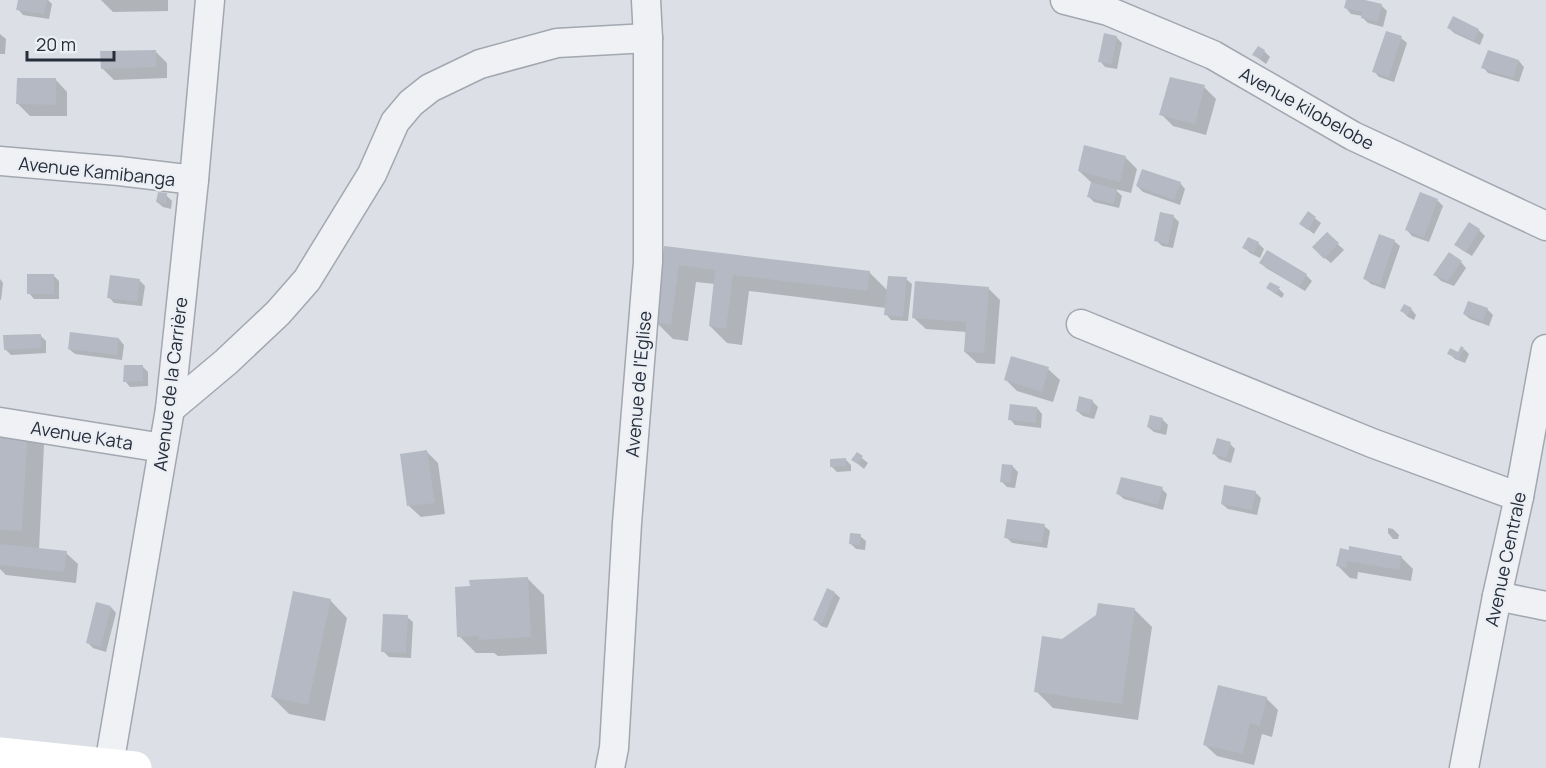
<svg xmlns="http://www.w3.org/2000/svg" width="1546" height="768" viewBox="0 0 1546 768" font-family="Manrope,sans-serif">
<rect width="100%" height="100%" fill="#dce0e6"/>
<g fill="#0003">
<polygon points="19,0 48,0 52,4 49,19 23,15 18,9"/>
<polygon points="101,0 168,0 168,11 113,12"/>
<polygon points="1348,0 1359,0 1381,5 1387,11 1383,27 1368,23 1363,18 1363,16 1351,14 1346,8"/>
<polygon points="1449,28 1478,30 1484,35 1480,45 1454,33"/>
<polygon points="0,34 6,39 5,54 0,54"/>
<polygon points="1116,37 1122,43 1117,69 1105,67 1100,61"/>
<polygon points="1401,38 1407,43 1394,82 1379,77 1374,71"/>
<polygon points="155,51 167,63 167,78 114,80 102,68"/>
<polygon points="1264,51 1270,57 1266,64 1254,55"/>
<polygon points="1489,51 1519,61 1524,67 1519,82 1488,73 1483,67"/>
<polygon points="56,80 67,92 67,116 30,116 18,104"/>
<polygon points="1204,87 1216,99 1206,135 1173,126 1161,114"/>
<polygon points="1125,157 1137,169 1131,193 1115,189 1122,196 1119,208 1094,202 1088,196 1092,183 1079,171"/>
<polygon points="1180,183 1185,189 1180,205 1143,192 1137,186"/>
<polygon points="1421,194 1438,201 1443,206 1429,242 1412,236 1407,230"/>
<polygon points="166,195 172,201 171,209 163,207 157,202"/>
<polygon points="1308,213 1321,223 1314,234 1301,224"/>
<polygon points="1173,216 1179,222 1173,248 1162,246 1156,240"/>
<polygon points="1479,230 1485,236 1472,256 1462,250 1456,245"/>
<polygon points="1327,234 1344,250 1331,263 1319,253"/>
<polygon points="1248,239 1258,243 1264,249 1260,258 1250,253 1244,248"/>
<polygon points="1394,241 1400,246 1385,289 1371,284 1365,279"/>
<polygon points="665,248 869,272 888,291 906,279 912,284 908,321 891,320 886,314 886,308 749,291 742,345 727,343 710,326 715,284 696,282 688,341 673,339 656,322"/>
<polygon points="1461,262 1466,268 1454,286 1441,281 1435,275"/>
<polygon points="1261,263 1306,275 1312,281 1305,291 1266,268"/>
<polygon points="54,276 59,281 59,299 34,299 29,293"/>
<polygon points="0,279 3,283 1,300 0,300"/>
<polygon points="139,280 145,286 142,306 114,303 109,297"/>
<polygon points="988,288 1000,300 995,364 977,363 965,352 967,332 926,329 914,318"/>
<polygon points="1268,288 1279,289 1284,294 1282,298 1274,293"/>
<polygon points="1411,309 1416,315 1414,320 1408,317 1402,311"/>
<polygon points="1487,309 1493,315 1489,326 1470,319 1464,314"/>
<polygon points="40,335 46,341 46,353 11,355 5,349"/>
<polygon points="119,339 124,345 122,360 75,354 69,349"/>
<polygon points="1464,349 1469,354 1465,363 1455,359 1449,353 1459,354"/>
<polygon points="142,366 148,372 148,386 130,387 125,381"/>
<polygon points="1048,369 1060,380 1053,402 1017,391 1005,379"/>
<polygon points="1092,401 1098,407 1094,419 1083,416 1077,411"/>
<polygon points="1037,408 1042,414 1041,428 1015,425 1010,419"/>
<polygon points="1151,417 1163,420 1168,425 1166,435 1154,432 1148,427"/>
<polygon points="0,427 27,428 44,445 39,550 66,553 78,564 76,583 6,575 0,569"/>
<polygon points="1230,444 1235,449 1231,463 1219,459 1213,453"/>
<polygon points="427,452 438,463 445,514 421,517 409,506"/>
<polygon points="857,454 868,463 864,469 853,460"/>
<polygon points="845,459 851,465 851,471 837,472 831,466"/>
<polygon points="1012,466 1018,472 1015,488 1007,487 1001,481"/>
<polygon points="1162,489 1167,494 1163,510 1124,499 1118,494"/>
<polygon points="1255,492 1261,498 1257,515 1228,509 1222,504"/>
<polygon points="1044,526 1050,531 1047,548 1012,543 1006,537"/>
<polygon points="1388,528 1393,529 1399,535 1398,539 1393,539 1388,533"/>
<polygon points="860,536 866,541 865,550 856,549 850,543"/>
<polygon points="1350,552 1401,557 1413,569 1411,581 1358,572 1357,579 1350,578 1338,566"/>
<polygon points="527,578 544,595 547,654 498,656 494,653 476,653 459,636"/>
<polygon points="835,593 840,598 827,628 821,626 815,620"/>
<polygon points="330,600 347,618 325,721 289,714 272,697"/>
<polygon points="111,607 116,613 106,652 93,648 88,643"/>
<polygon points="1135,610 1152,627 1138,720 1053,708 1036,691 1062,641"/>
<polygon points="407,617 413,622 411,658 389,657 383,651"/>
<polygon points="1266,698 1278,710 1272,737 1262,734 1254,765 1217,756 1205,745"/>
</g>
<g fill="#b4b9c3">
<polygon points="18,0 47,0 44,14 16,10"/>
<polygon points="1346,0 1365,0 1382,4 1378,22 1361,18 1362,12 1344,8"/>
<polygon points="1453,16 1479,29 1474,41 1447,28"/>
<polygon points="1386,31 1402,36 1389,77 1372,72"/>
<polygon points="1104,33 1117,36 1112,64 1098,62"/>
<polygon points="1258,46 1265,50 1260,59 1252,55"/>
<polygon points="156,50 156,67 101,69 100,51"/>
<polygon points="1488,50 1519,60 1513,78 1481,68"/>
<polygon points="1170,77 1205,85 1195,124 1159,115"/>
<polygon points="17,78 56,78 56,105 16,104"/>
<polygon points="1084,145 1126,156 1120,182 1078,171"/>
<polygon points="1142,169 1181,182 1174,200 1136,186"/>
<polygon points="1091,182 1117,189 1114,204 1087,197"/>
<polygon points="158,192 167,193 166,204 156,202"/>
<polygon points="1420,192 1438,199 1424,238 1405,230"/>
<polygon points="1308,211 1316,217 1308,230 1299,224"/>
<polygon points="1160,212 1174,215 1168,244 1154,241"/>
<polygon points="1469,222 1480,229 1466,252 1454,245"/>
<polygon points="1327,232 1339,243 1324,259 1312,247"/>
<polygon points="1379,234 1395,240 1380,285 1363,279"/>
<polygon points="1248,237 1259,242 1254,253 1242,248"/>
<polygon points="664,246 870,271 867,291 733,275 726,329 709,326 715,270 679,265 671,325 654,322"/>
<polygon points="1267,250 1307,274 1299,287 1259,263"/>
<polygon points="1449,252 1462,261 1448,281 1433,275"/>
<rect x="27" y="274" width="27" height="20"/>
<polygon points="110,275 140,279 137,302 107,298"/>
<polygon points="888,276 907,277 903,317 884,315"/>
<polygon points="915,281 989,287 984,353 964,352 966,322 912,318"/>
<polygon points="1270,282 1280,287 1276,294 1266,288"/>
<polygon points="1468,301 1488,308 1483,321 1463,314"/>
<polygon points="1404,304 1412,308 1408,315 1400,311"/>
<polygon points="70,332 119,338 117,355 68,349"/>
<polygon points="41,334 41,348 4,350 3,335"/>
<polygon points="1461,346 1464,348 1459,359 1447,354 1450,348 1458,352"/>
<polygon points="1011,356 1049,367 1042,392 1004,380"/>
<polygon points="124,365 143,365 143,381 123,382"/>
<polygon points="1079,396 1093,400 1089,414 1076,411"/>
<polygon points="1010,404 1037,407 1036,423 1008,420"/>
<polygon points="1150,415 1163,418 1160,431 1147,427"/>
<polygon points="0,426 28,427 22,531 0,530"/>
<polygon points="1217,438 1231,442 1226,458 1212,454"/>
<polygon points="427,450 435,503 407,506 400,454"/>
<polygon points="857,452 863,456 858,464 851,460"/>
<polygon points="846,458 846,466 830,467 830,459"/>
<polygon points="1002,464 1013,465 1010,483 1000,482"/>
<polygon points="1121,477 1163,487 1158,505 1116,494"/>
<polygon points="1224,485 1256,491 1252,510 1221,504"/>
<polygon points="1007,519 1045,524 1042,543 1004,538"/>
<polygon points="850,533 861,534 860,545 849,544"/>
<polygon points="0,544 67,551 64,572 0,565"/>
<polygon points="1349,546 1402,556 1399,570 1347,561 1346,568 1336,566 1340,548 1349,550"/>
<polygon points="528,577 531,637 479,640 479,636 457,637 455,587 470,586 469,580"/>
<polygon points="827,588 835,592 822,624 813,620"/>
<polygon points="293,591 331,599 308,705 271,697"/>
<polygon points="96,602 111,606 101,647 86,643"/>
<polygon points="1098,603 1135,608 1122,704 1034,692 1042,636 1062,639 1096,615"/>
<polygon points="383,614 408,615 406,653 381,652"/>
<polygon points="1218,685 1267,697 1260,726 1250,723 1243,754 1203,745"/>
</g>
<g fill="none" stroke-linecap="round" stroke-linejoin="round">
<g stroke="#a2a7b0" stroke-width="31">
<g id="street">
<polyline points="1065,0 1108,11 1213,55 1353,136 1546,226"/>
<polyline points="0,161 119,171 194,180"/>
<polyline points="1081,324 1372,443 1519,497"/>
<polyline points="170,409 226,362 278,313 307,280 372,174 395,122 411,103 430,88 480,64 557,43 648,38"/>
<polyline points="0,422 163,448"/>
<polyline points="1497,596 1546,606"/>
<polyline points="109,765 170,409 194,180 210,0"/>
<polyline points="610,768 614,748 627,523 648,262 648,38 646,0"/>
<polyline points="1464,768 1497,596 1519,497 1546,349"/>
</g>
</g>
<use href="#street" stroke="#eff1f5" stroke-width="28"/>
<polyline stroke="#fff" stroke-width="33" points="0,754 135,768"/>
</g>
<g text-anchor="middle" dominant-baseline="central" stroke-width="4.5" stroke-linejoin="round" paint-order="stroke">
<g font-size="18" fill="#262e3c" stroke="#ebeff4">
<text transform="translate(1307 108) rotate(29)">Avenue kilobelobe</text>
<text transform="translate(97 171) rotate(6)">Avenue Kamibanga</text>
<text transform="translate(170 384) rotate(-83)">Avenue de la Carrière</text>
<text transform="translate(638 384) rotate(-85)">Avenue de l'Eglise</text>
<text transform="translate(82 435) rotate(9)">Avenue Kata</text>
<text transform="translate(1505 559) rotate(-78)">Avenue Centrale</text>
</g>
</g>
<path d="M27 51v9h87v-9" fill="none" stroke="#262e3c" stroke-width="3"/>
<text x="36" y="51" font-size="18" fill="#262e3c" stroke="#ebeff4" stroke-width="4.5" paint-order="stroke">20 m</text>
</svg>
